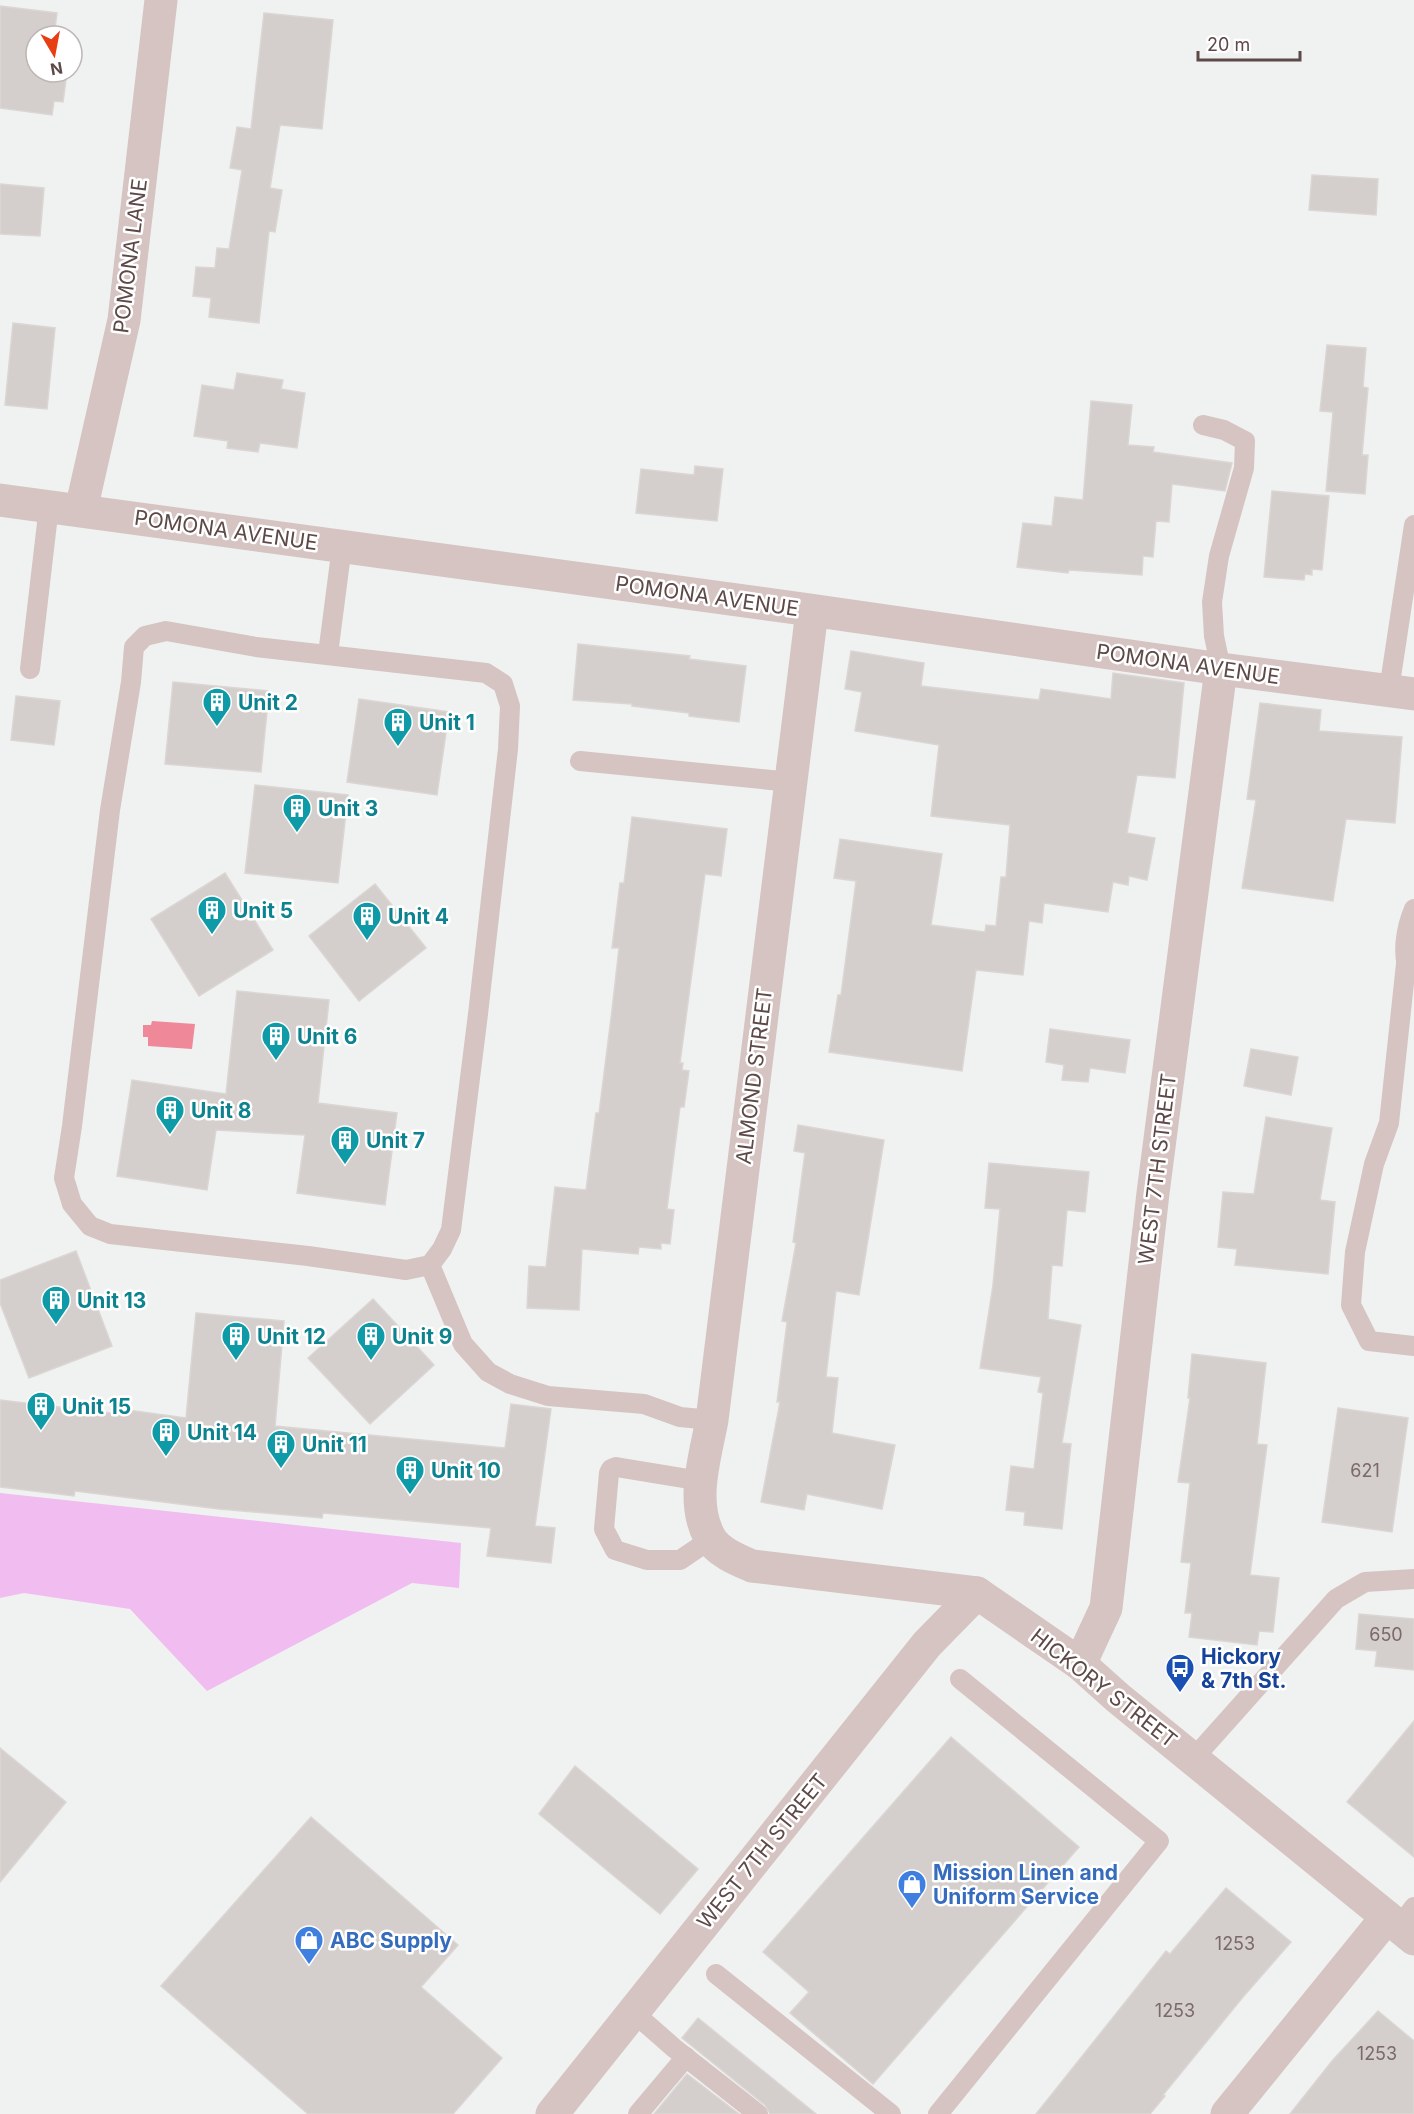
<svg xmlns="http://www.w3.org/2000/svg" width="1414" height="2114" viewBox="0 0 1414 2114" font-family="Inter,sans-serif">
<rect width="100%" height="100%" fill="#eff2f1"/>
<polygon fill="#f1bcef" points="0,1493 461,1543 459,1588 412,1583 207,1691 130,1609 24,1593 0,1598"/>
<polygon fill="#ef8898" points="152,1021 195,1024 192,1049 148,1046 148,1037 143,1037 143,1025 151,1025"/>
<g fill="#d4cecc" stroke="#dbd6d3" stroke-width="1.5">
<polygon points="0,6 57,13 54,36 36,36 36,72 67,72 63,102 54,101 52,115 0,108"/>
<polygon points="264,13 333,20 322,129 280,125 270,188 282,190 275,232 269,231 259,323 209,317 211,298 193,296 196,267 215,268 217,248 229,249 242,170 230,168 237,127 251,129"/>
<polygon points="1312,175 1378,179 1376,215 1309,210"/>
<polygon points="0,184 44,188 40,236 0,234"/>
<polygon points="13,323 55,328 47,409 5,405"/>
<polygon points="1327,345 1366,348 1363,387 1368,388 1362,455 1368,455 1365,494 1326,491 1333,412 1320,411"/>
<polygon points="237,373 283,380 281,389 305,393 297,448 260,443 258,452 227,448 228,441 194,436 202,385 234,390"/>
<polygon points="1091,401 1132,405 1128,445 1154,447 1153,452 1232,463 1225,491 1172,484 1169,522 1156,521 1153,557 1143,556 1142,575 1069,570 1068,573 1017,567 1023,523 1052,526 1055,497 1083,500"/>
<polygon points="695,466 723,469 717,521 636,513 641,469 694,475"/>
<polygon points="1272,491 1329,496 1322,570 1312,569 1312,575 1305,574 1304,580 1264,577"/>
<polygon points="578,644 690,656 689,659 746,666 739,722 689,716 689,713 632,706 632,704 573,700"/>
<polygon points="851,651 924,663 921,686 1039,700 1041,689 1111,699 1113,673 1184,683 1175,778 1137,775 1127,833 1155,838 1147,880 1129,876 1128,885 1113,882 1108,912 1044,903 1042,923 1029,921 1023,975 976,970 962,1071 829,1052 838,995 841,995 856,881 834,878 840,839 942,854 931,925 985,932 986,925 996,926 1001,877 1006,877 1010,825 931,816 939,745 855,731 862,692 845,689"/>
<polygon points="173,682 269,691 261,772 165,764"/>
<polygon points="16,696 60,701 54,745 11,740"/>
<polygon points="359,699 449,712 437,795 347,782"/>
<polygon points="1260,703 1321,710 1319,731 1402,737 1395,823 1346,819 1333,901 1242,888 1256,800 1247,799"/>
<polygon points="255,785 348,795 338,883 245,873"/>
<polygon points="632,817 727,829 721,876 705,874 680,1063 683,1063 682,1070 689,1071 684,1107 680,1107 667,1209 674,1210 670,1244 661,1243 661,1249 639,1247 638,1254 582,1249 579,1310 527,1308 529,1266 546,1267 555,1187 586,1190 596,1113 599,1113 612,1010 619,948 612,948 620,883 624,883"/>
<polygon points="225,873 273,950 199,996 151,919"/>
<polygon points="375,884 426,948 359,1001 309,936"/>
<polygon points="237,991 329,1000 318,1103 397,1113 385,1205 297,1193 305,1135 216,1130 207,1190 117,1176 132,1080 226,1094"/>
<polygon points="1050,1029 1130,1040 1125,1073 1090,1068 1088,1082 1062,1080 1064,1065 1046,1062"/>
<polygon points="1251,1049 1298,1057 1291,1095 1244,1086"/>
<polygon points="1266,1117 1332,1128 1320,1200 1335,1202 1328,1274 1235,1265 1237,1249 1218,1247 1223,1192 1254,1194"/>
<polygon points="798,1125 884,1140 859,1295 836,1291 826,1377 838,1378 832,1433 895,1445 882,1509 807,1494 804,1510 761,1502 780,1402 777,1402 787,1322 782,1321 796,1243 793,1242 805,1153 794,1151"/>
<polygon points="989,1163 1089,1172 1085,1212 1067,1210 1062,1266 1052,1265 1048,1319 1081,1325 1062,1443 1071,1444 1062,1529 1024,1525 1025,1512 1006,1510 1011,1466 1034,1469 1043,1393 1038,1392 1041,1377 980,1368 993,1285 1000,1209 985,1208"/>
<polygon points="76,1251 112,1346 29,1378 0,1303 0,1280"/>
<polygon points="373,1299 434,1365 370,1424 308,1358"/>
<polygon points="196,1313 284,1321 275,1426 505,1448 511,1404 551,1409 535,1526 555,1528 551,1563 487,1556 491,1528 323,1513 322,1518 219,1509 75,1491 74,1496 0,1487 0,1400 127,1415 128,1410 186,1418"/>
<polygon points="1192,1354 1266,1363 1257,1444 1267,1445 1250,1575 1279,1578 1273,1632 1259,1631 1257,1645 1189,1637 1192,1613 1185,1613 1191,1563 1181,1562 1190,1483 1178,1482 1190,1398 1188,1398"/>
<polygon points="1338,1408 1408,1418 1392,1532 1322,1522"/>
<polygon points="1359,1614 1414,1619 1414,1670 1375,1666 1377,1651 1356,1649"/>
<polygon points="1414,1721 1414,1857 1347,1802"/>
<polygon points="951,1737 1079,1847 873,2084 790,2013 809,1992 763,1952"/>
<polygon points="0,1748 66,1802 0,1882"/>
<polygon points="575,1766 698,1869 660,1914 539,1814"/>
<polygon points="311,1817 458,1945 421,1987 502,2058 453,2114 308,2114 161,1986"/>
<polygon points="1226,1888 1291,1942 1243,1997 1163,2095 1165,2096 1150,2114 1036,2114 1166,1951 1170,1954"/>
<polygon points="1378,2011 1414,2041 1414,2114 1290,2114 1332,2061"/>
<polygon points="698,2018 816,2114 770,2114 765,2105 682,2038"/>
<polygon points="687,2074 739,2114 654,2114"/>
</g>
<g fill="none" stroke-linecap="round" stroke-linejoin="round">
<g stroke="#d5c4c2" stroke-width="20">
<polyline points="1203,425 1224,430 1245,441 1244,468 1219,556 1212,602 1214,636 1221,669"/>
<polygon points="166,631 256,647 486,673 503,684 510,706 508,749 478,1014 451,1230 442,1249 430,1265 406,1270 308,1256 110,1234 90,1226 72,1204 64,1178 72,1126 110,810 131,682 134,647 145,636"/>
<polyline points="328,654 342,546"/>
<polyline points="30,669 49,506"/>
<polyline points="1389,690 1414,525"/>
<polyline points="580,761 791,782"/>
<polyline points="1406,964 1389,1123 1374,1164 1355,1252 1351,1305 1369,1341 1414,1346"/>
<path d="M1410,974C1401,955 1406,928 1414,909"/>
<polyline points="430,1265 463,1344 488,1372 510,1384 548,1396 644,1404 680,1417 712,1420"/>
<polyline points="701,1481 616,1467 611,1469 609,1473 604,1529 615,1550 647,1560 680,1560 711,1539"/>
<polyline points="1193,1759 1336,1599 1365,1582 1414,1579"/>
<polyline points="1399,1927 1414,1907"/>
<polyline points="716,1974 891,2114"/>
<polyline points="633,2012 674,2048 758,2114"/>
<polyline points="638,2114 686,2057"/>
<polyline points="938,2114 1159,1841 960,1679"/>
</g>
<g stroke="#d5c4c2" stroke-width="33">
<polyline points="0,500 803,609 1221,669 1414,694"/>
<polyline points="81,510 124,320 161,0"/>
<path d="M812,611L712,1420C705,1458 690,1502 710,1538C718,1552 738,1560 752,1566L977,1593L1080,1664L1118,1698L1414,1939"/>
<polyline points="1080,1664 1106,1608 1153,1193 1221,669"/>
<polyline points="552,2114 927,1644 977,1593"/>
<polyline points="1227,2114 1387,1917"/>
</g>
</g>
<defs>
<g id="building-pin" transform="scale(1.5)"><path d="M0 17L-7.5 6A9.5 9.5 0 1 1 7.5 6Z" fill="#0f9aa8" stroke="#fff"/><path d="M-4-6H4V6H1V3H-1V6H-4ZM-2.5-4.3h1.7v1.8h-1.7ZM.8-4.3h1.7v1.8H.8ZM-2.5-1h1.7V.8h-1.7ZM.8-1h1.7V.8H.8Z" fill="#fff"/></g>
<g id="bus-pin" transform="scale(1.5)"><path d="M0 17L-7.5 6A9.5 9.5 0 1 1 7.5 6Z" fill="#1a4fb4" stroke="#fff"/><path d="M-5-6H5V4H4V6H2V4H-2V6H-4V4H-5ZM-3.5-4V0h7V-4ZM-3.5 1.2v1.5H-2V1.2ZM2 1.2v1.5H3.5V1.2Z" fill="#fff"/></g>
<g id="shop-pin" transform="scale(1.5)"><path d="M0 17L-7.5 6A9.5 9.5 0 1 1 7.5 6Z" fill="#3f7fe0" stroke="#fff"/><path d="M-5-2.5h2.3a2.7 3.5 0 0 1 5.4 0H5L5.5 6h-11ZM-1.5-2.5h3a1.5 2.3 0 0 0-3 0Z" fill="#fff"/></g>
</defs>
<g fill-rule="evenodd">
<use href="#building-pin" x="217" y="702"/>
<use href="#building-pin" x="398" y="722"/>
<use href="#building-pin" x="297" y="808"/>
<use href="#building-pin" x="212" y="910"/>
<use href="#building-pin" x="367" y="916"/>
<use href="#building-pin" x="276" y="1036"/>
<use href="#building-pin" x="170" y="1110"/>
<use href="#building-pin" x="345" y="1140"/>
<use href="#building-pin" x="56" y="1300"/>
<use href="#building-pin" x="236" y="1336"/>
<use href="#building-pin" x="371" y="1336"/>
<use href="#building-pin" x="41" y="1406"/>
<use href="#building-pin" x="166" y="1432"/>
<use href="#building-pin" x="281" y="1444"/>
<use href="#building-pin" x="410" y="1470"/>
<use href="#bus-pin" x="1180" y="1668"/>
<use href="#shop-pin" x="912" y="1884"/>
<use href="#shop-pin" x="309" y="1940"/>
</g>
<g text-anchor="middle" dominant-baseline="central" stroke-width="5" stroke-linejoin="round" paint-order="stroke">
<g font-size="18" fill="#7b6a68">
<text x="1365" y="1470">621</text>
<text x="1386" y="1634">650</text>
<text x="1235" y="1943">1253</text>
<text x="1175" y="2010">1253</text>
<text x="1377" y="2053">1253</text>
</g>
<g font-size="21" fill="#5d4947" stroke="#fff">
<text transform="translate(130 256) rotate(-83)">POMONA LANE</text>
<text transform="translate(226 530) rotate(8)">POMONA AVENUE</text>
<text transform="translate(707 596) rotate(8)">POMONA AVENUE</text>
<text transform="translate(1188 664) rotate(8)">POMONA AVENUE</text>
<text transform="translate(754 1076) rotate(-83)">ALMOND STREET</text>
<text transform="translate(1157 1169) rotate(-83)">WEST 7TH STREET</text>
<text transform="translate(1104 1688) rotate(38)">HICKORY STREET</text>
<text transform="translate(762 1851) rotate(-51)">WEST 7TH STREET</text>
</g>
<g font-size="21" font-weight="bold" fill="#0d838f" stroke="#fff" text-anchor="start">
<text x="238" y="702">Unit 2</text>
<text x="419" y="722">Unit 1</text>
<text x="318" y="808">Unit 3</text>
<text x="233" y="910">Unit 5</text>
<text x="388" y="916">Unit 4</text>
<text x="297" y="1036">Unit 6</text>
<text x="191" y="1110">Unit 8</text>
<text x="366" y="1140">Unit 7</text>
<text x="77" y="1300">Unit 13</text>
<text x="257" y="1336">Unit 12</text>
<text x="392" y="1336">Unit 9</text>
<text x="62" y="1406">Unit 15</text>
<text x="187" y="1432">Unit 14</text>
<text x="302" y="1444">Unit 11</text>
<text x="431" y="1470">Unit 10</text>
</g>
<g font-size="21" font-weight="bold" fill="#164399" stroke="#fff" text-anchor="start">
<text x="1201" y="1656">Hickory<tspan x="1201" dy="24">&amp; 7th St.</tspan></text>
</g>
<g font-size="21" font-weight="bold" fill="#366cbe" stroke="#fff" text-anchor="start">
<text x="933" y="1872">Mission Linen and<tspan x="933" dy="24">Uniform Service</tspan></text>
<text x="330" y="1940">ABC Supply</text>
</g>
</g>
<g transform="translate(54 54) rotate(170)"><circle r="28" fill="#ffffff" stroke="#beb6b5" stroke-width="1.5"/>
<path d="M0-4.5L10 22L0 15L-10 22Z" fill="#e73e13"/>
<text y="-9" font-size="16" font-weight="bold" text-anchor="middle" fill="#5d4947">N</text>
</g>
<path d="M1198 51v9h102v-9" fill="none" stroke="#5d4947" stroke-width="3"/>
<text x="1207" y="51" font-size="18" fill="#5d4947" stroke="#ffffff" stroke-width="4.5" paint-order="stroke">20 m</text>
</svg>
